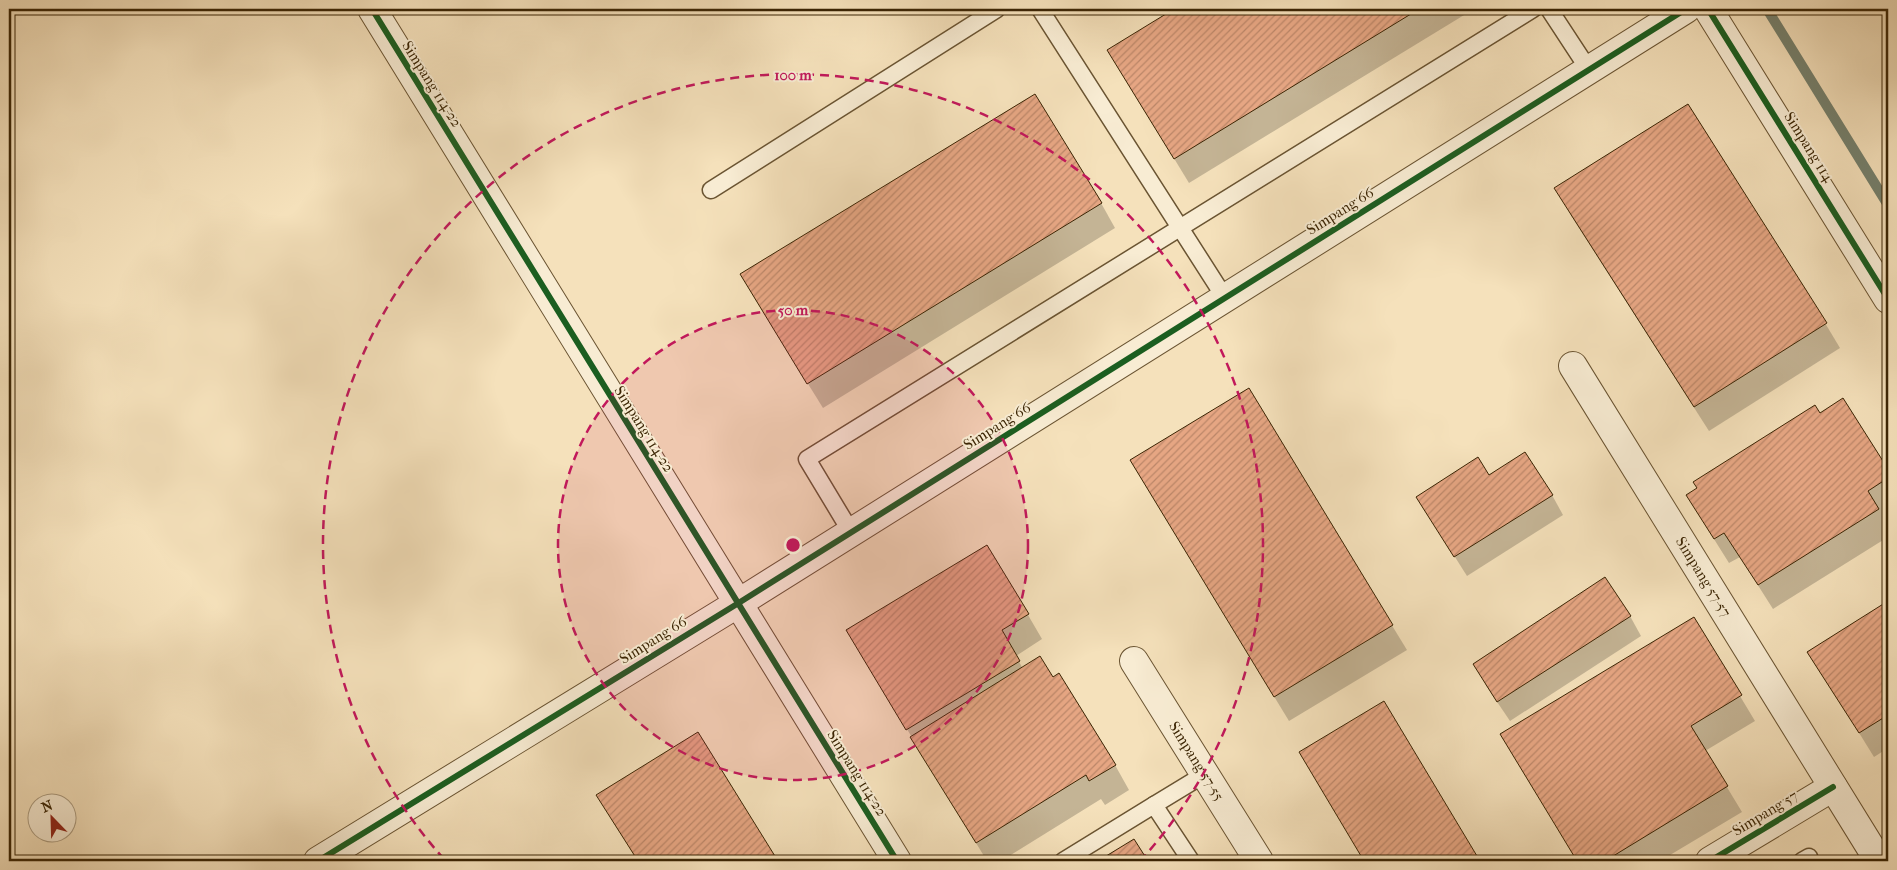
<svg xmlns="http://www.w3.org/2000/svg" width="1897" height="870" viewBox="0 0 1897 870" font-family="'IM FELL French Canon',serif">
<defs>
<pattern id="building-hatch" width="6" height="6" patternUnits="userSpaceOnUse" patternTransform="scale(1.25)"><rect width="6" height="6" fill="#e6a683"/><path d="M-1 1l2-2M0 6l6-6M5 7l2-2" fill="none" stroke="#bc8769"/></pattern>
</defs>
<rect width="100%" height="100%" fill="#f5e1bb"/>
<filter id="stains"><feTurbulence type="fractalNoise" baseFrequency=".004" numOctaves="4"/><feColorMatrix values="0 0 0 0 .2 0 0 0 0 .09 0 0 0 0 .02 0 0 0 .5 -.17"/></filter>
<radialGradient id="worn" r=".72"><stop offset=".6" stop-color="#630" stop-opacity="0"/><stop offset="1" stop-color="#630" stop-opacity=".3"/></radialGradient>
<g fill="#0003">
<polygon points="1176,9 1474,9 1189,183 1108,50"/>
<polygon points="1101,203 1115,228 823,408 756,300"/>
<polygon points="1570,214 1825,323 1840,348 1709,431"/>
<polygon points="1248,390 1407,650 1289,721 1146,485"/>
<polygon points="1842,400 1888,471 1888,512 1882,516 1888,527 1888,537 1773,609 1740,557 1729,563 1687,496"/>
<polygon points="1489,477 1552,495 1563,515 1467,576 1429,516"/>
<polygon points="1888,603 1888,748 1874,757 1809,652"/>
<polygon points="1028,615 1042,639 1016,656 1023,669 1053,679 1115,765 1129,790 1105,805 1101,799 1001,861 987,861 862,655"/>
<polygon points="1630,616 1641,636 1510,721 1485,684"/>
<polygon points="1693,618 1755,721 1705,751 1742,812 1660,861 1578,861 1516,759"/>
<polygon points="1384,703 1479,861 1365,861 1315,777"/>
<polygon points="698,733 777,861 638,861 612,820"/>
</g>
<g fill="none" stroke-linecap="round" stroke-linejoin="round">
<polyline stroke="#75806d" stroke-width="10" points="1767,9 1888,205"/>
</g>
<g fill="url(#building-hatch)" stroke="#3b2504">
<polygon points="1174,9 1419,9 1174,159 1107,50"/>
<polygon points="1035,94 1102,203 807,384 740,274"/>
<polygon points="1688,104 1827,323 1694,407 1554,188"/>
<polygon points="1249,388 1393,625 1274,697 1130,460"/>
<polygon points="1843,398 1888,469 1888,478 1868,491 1879,509 1758,585 1724,533 1714,539 1686,495 1697,488 1693,482 1815,405 1820,413"/>
<polygon points="1525,452 1553,495 1454,557 1416,497 1478,457 1489,475"/>
<polygon points="987,545 1029,614 1002,630 1020,661 906,730 846,630"/>
<polygon points="1605,577 1631,616 1497,702 1473,664"/>
<polygon points="1888,601 1888,715 1859,733 1807,652"/>
<polygon points="1694,617 1742,695 1691,726 1728,786 1605,861 1577,861 1500,734"/>
<polygon points="1040,656 1053,677 1059,673 1116,765 1089,781 1086,775 976,843 910,737"/>
<polygon points="1384,701 1480,861 1364,861 1299,752"/>
<polygon points="698,732 778,861 638,861 596,795"/>
<polygon points="1134,839 1148,861 1098,861"/>
</g>
<g fill="none" stroke-linecap="round" stroke-linejoin="round">
<g stroke="#6a5432" stroke-width="19">
<g id="lane">
<polyline points="1040,9 1225,298"/>
<polyline points="1549,9 1589,70"/>
<polyline points="711,190 997,9"/>
<polyline points="851,532 807,459 1533,9"/>
<polyline points="1154,805 1205,774"/>
<polyline points="1063,861 1154,805 1191,861"/>
<polyline points="1802,861 1809,857"/>
</g>
</g>
<g stroke="#6a5432" stroke-width="30">
<g id="street">
<polyline points="372,9 897,861"/>
<polyline points="1708,9 1888,299"/>
<path id="s1" d="M1573,366L1879,861"/>
<path id="s2" d="M1134,661L1259,861"/>
<polyline points="318,861 737,604 1686,9"/>
<polyline points="1710,861 1833,787"/>
</g>
</g>
<use href="#lane" stroke="#f8ecd3" stroke-width="16"/>
<use href="#street" stroke="#f8ecd3" stroke-width="28"/>
<g stroke="#f8ecd3" stroke-width="9">
<g id="cycleway">
<polyline points="372,9 897,861"/>
<polyline points="1708,9 1888,299"/>
<polyline points="318,861 737,604 1686,9"/>
<polyline points="1710,861 1833,787"/>
</g>
</g>
<use href="#cycleway" stroke="#1b5e20" stroke-width="6"/>
</g>
<circle cx="793" cy="545" r="235" fill="#c2185b" fill-opacity=".12"/>
<g fill="none" stroke="#c2185b" stroke-width="2.5" stroke-dasharray="9 6">
<circle cx="793" cy="545" r="235"/>
<path d="M444 859A470 470 0 1 1 1142 859"/>
</g>
<g text-anchor="middle" dominant-baseline="central" stroke-width="4" stroke-linejoin="round" paint-order="stroke">
<g font-size="15" fill="#3b2504" stroke="#f8ecd3">
<text transform="translate(432 84) rotate(58)">Simpang 114-22</text>
<text transform="translate(1809 147) rotate(58)">Simpang 114</text>
<text transform="translate(1340 211) rotate(-32)">Simpang 66</text>
<text transform="translate(997 426) rotate(-32)">Simpang 66</text>
<text transform="translate(644 429) rotate(58)">Simpang 114-22</text>
<text stroke="none"><textPath href="#s1" startOffset="248">Simpang 57-57</textPath></text>
<text transform="translate(653 640) rotate(-32)">Simpang 66</text>
<text stroke="none"><textPath href="#s2" startOffset="118">Simpang 57-55</textPath></text>
<text transform="translate(857 773) rotate(58)">Simpang 114-22</text>
<text transform="translate(1765 813) rotate(-31)">Simpang 57</text>
</g>
</g>
<circle cx="793" cy="545" r="8" fill="#c2185b" stroke="#f8ecd3" stroke-width="2.5"/>
<g font-size="15" text-anchor="middle" font-weight="bold" fill="#c2185b" stroke="#f8ecd3" stroke-width="4" stroke-linejoin="round" paint-order="stroke">
<text x="793" y="80">100 m</text>
<text x="793" y="315">50 m</text>
</g>
<rect width="1897" height="870" fill="none" stroke="#f5e1bb" stroke-width="30"/>
<rect x="10" y="10" width="1877" height="850" fill="none" stroke="#3b2504" stroke-width="2.5"/>
<rect x="15" y="15" width="1867" height="840" fill="none" stroke="#3b2504"/>
<g transform="translate(52 818) rotate(337)"><circle r="24" fill="#f8ecd3" stroke="#ac9c80"/>
<path d="M0-4L9 19L0 12L-9 19Z" fill="#8f2418"/>
<text y="-8" font-size="14" font-weight="bold" text-anchor="middle" fill="#3b2504">N</text>
</g>
<rect width="100%" height="100%" filter="url(#stains)"/>
<rect width="100%" height="100%" fill="url(#worn)"/>
</svg>
